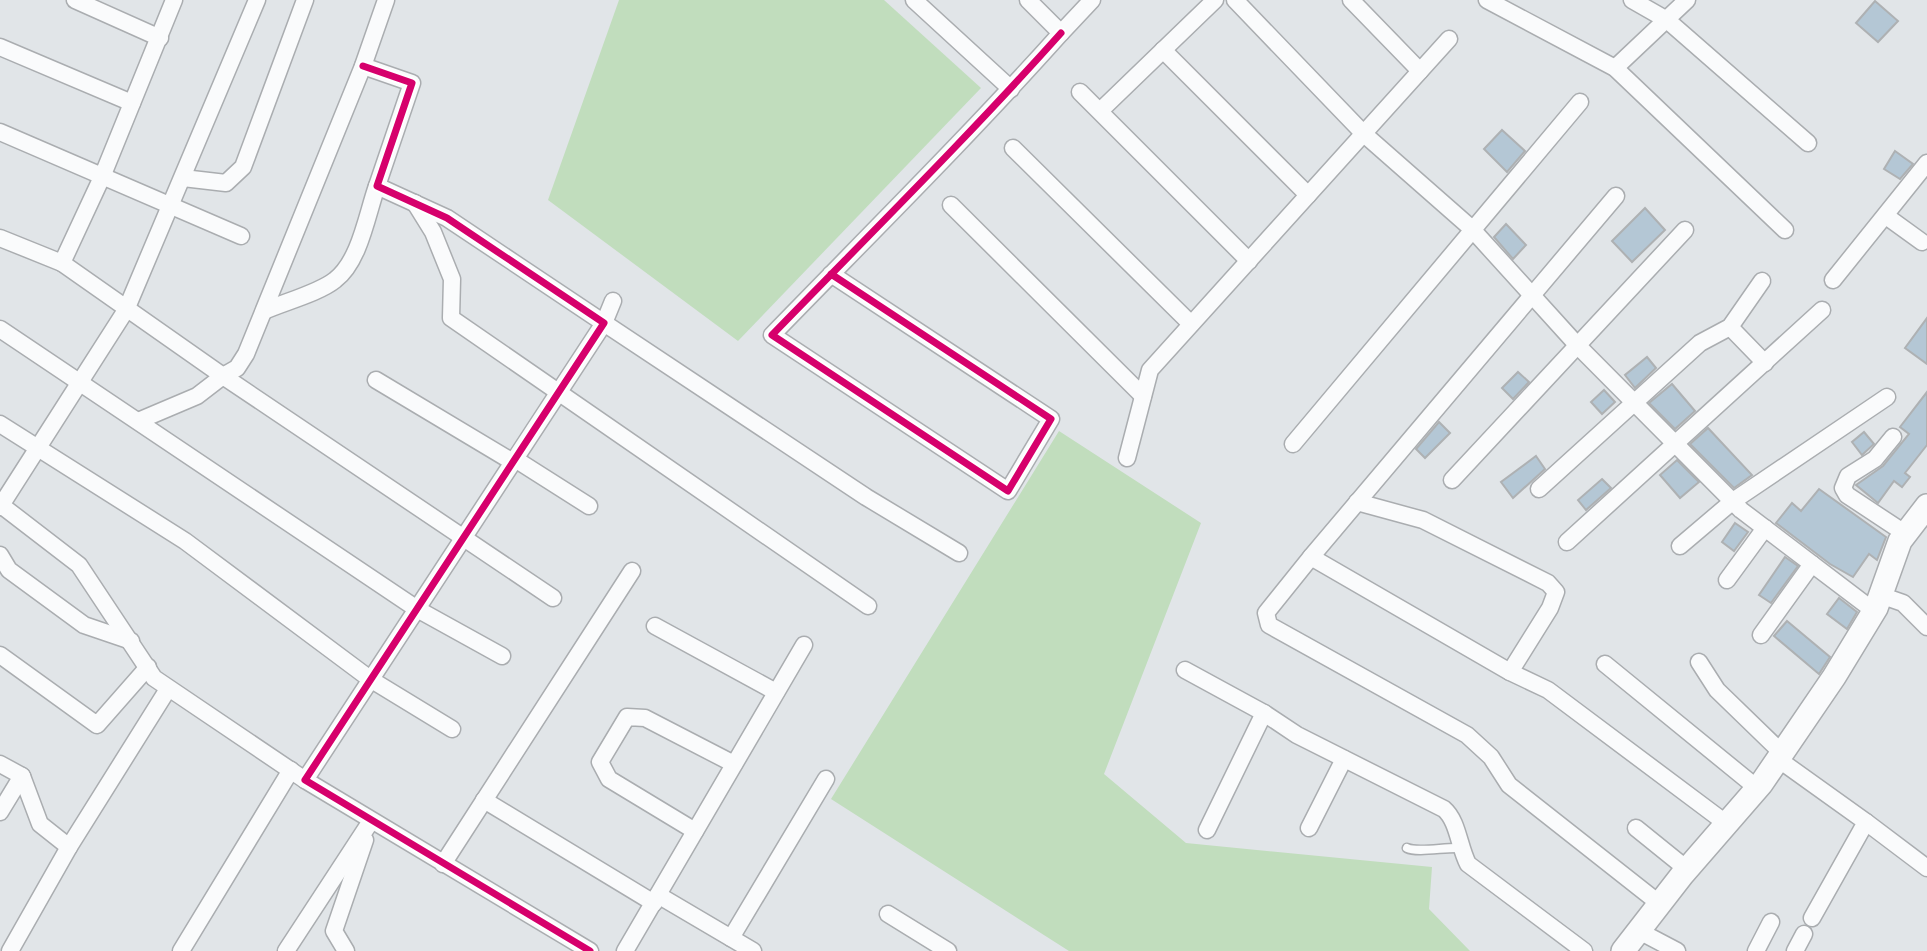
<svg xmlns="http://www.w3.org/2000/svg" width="1927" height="951" viewBox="0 0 1927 951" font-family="'Space Grotesk',sans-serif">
<rect width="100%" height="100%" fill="#e1e5e8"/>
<g fill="#c1ddbd">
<polygon points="619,0 884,0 981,88 738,341 548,200"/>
<polygon points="1059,431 1201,523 1104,774 1186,843 1432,867 1429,909 1470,951 1069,951 831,799"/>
</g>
<g fill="#b4c7d5" stroke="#aeb1b3" stroke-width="2">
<polygon points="1875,1 1898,21 1878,42 1856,23"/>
<polygon points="1502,130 1525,151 1507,172 1484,149"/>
<polygon points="1895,151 1913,164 1900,179 1884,169"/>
<polygon points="1645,208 1665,230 1632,262 1612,241"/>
<polygon points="1506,224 1526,245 1513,259 1494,237"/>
<polygon points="1927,318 1927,364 1905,348"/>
<polygon points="1647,357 1656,368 1635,388 1625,375"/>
<polygon points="1518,372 1529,382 1513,399 1502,388"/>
<polygon points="1672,384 1695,411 1675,429 1649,403"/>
<polygon points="1604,390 1615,402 1602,414 1591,402"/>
<polygon points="1927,392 1927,445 1905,473 1910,477 1902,487 1894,481 1878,503 1856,485 1883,466 1909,434 1900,427"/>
<polygon points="1439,422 1450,433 1425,458 1416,449"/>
<polygon points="1708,428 1752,475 1734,488 1690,444"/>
<polygon points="1864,432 1874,444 1862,455 1852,442"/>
<polygon points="1536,456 1545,469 1513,498 1501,482"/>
<polygon points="1677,460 1699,482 1680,498 1660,475"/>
<polygon points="1602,479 1611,488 1586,510 1578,500"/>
<polygon points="1819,489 1886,537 1877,560 1869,554 1853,577 1830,564 1776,523 1792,503 1801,511"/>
<polygon points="1735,523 1748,532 1734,551 1722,542"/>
<polygon points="1785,557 1798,566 1771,603 1759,595"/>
<polygon points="1839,598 1857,612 1847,629 1827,614"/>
<polygon points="1787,621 1830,657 1819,674 1774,636"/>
</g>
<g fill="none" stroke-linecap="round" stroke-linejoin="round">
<g stroke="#aaadb0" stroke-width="11">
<path id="lane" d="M1407,848C1417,853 1446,847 1459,848"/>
</g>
<g stroke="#aaadb0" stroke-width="19">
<g id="street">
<polyline points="75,0 160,38"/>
<polyline points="174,0 102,177 62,263 223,376 237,368 246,354 363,66 386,0"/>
<polyline points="914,0 1011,89"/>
<polyline points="1028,0 1061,33 1092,0"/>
<polyline points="1235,0 1364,134 1471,228 1578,346 1741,510 1874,611"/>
<polyline points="1351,0 1420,71"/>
<polyline points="1487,0 1615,68 1785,230"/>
<polyline points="1632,0 1667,20 1808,143"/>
<polyline points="0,47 132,103"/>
<polyline points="1163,50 1308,195"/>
<polyline points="363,66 412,83 377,186 447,218 604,323 305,780 590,951"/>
<polyline points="1615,68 1687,0"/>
<polyline points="1080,92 1249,261"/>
<polyline points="1100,111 1215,0"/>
<polyline points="0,132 241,236"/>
<polyline points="1013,148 1191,324"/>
<polyline points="183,178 226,183 243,167 305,0"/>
<polyline points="1616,196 1311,557 1266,613 1269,625 1467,735 1491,757 1509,785 1660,904"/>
<polyline points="415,203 433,232 452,279 451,318 868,606"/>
<polyline points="951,205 1143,396"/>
<polyline points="1886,216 1922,242"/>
<polyline points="0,238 62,263"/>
<path d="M831,274L1051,419L1008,491L772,335C869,235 968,137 1061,33"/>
<polyline points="1833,280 1927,163"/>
<polyline points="613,301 604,323 866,497 959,553"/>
<path d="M264,311C284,302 319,293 335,280C360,261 367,214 377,186"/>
<polyline points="1730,327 1765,363"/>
<polyline points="0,329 417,609 502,656"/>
<polyline points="376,380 513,462"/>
<polyline points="138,421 197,396 223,376 553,598"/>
<polyline points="0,424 185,541 370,679 452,729"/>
<polyline points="1893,437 1875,459 1848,476 1843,488 1847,495 1906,534"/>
<polyline points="1293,444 1580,102"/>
<polyline points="1127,458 1150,370 1449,39"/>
<polyline points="515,459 589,506"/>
<polyline points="1452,480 1685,230"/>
<polyline points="1539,489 1700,343 1730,327 1762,281"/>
<polyline points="1357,502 1423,520 1548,583 1556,592 1550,608 1510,672"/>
<polyline points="1,505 79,565 154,678 305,780"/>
<polyline points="0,507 126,310 257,0"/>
<polyline points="1567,542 1822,310"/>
<polyline points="1680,546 1733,501 1887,397"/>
<polyline points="0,555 9,570 84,625 131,641"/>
<polyline points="1311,557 1510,672 1548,690 1727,824"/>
<polyline points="1727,580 1765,528"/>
<polyline points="1880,595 1903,603 1927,627"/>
<polyline points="655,626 776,692"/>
<polyline points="1761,635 1812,564"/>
<polyline points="0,655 97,725 148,667"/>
<polyline points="1699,662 1717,690 1782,753"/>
<polyline points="1605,664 1757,788"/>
<polyline points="1185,670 1264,713 1207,830"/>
<path d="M1264,713L1297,735L1444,809C1458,821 1459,847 1468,864L1584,951"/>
<polyline points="1778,759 1866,822 1812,918"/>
<polyline points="0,764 22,776 40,824 69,847"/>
<polyline points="484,800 654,903"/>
<polyline points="0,812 22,776"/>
<polyline points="1866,822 1927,868"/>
<polyline points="1309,828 1344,759"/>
<polyline points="1636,828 1688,870"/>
<polyline points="695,831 609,779 600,762 627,717 645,718 734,764"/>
<polyline points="443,864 632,571"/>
<polyline points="658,895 753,951"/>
<polyline points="888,914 948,951"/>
<polyline points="1639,931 1677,951"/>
<polyline points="731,938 826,779"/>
<polyline points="10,951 69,847 168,689"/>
<polyline points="181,951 291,770"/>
<polyline points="286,951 371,821"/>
<polyline points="346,951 334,931 365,840"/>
<polyline points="625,951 804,645"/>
<polyline points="1756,951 1771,922"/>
<polyline points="1795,951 1804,934"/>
</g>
</g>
<g stroke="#aaadb0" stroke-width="26">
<polyline id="secondary" points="1623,951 1682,875 1761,784 1834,677 1876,608 1900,541 1927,506"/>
</g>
<use href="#lane" stroke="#fafbfc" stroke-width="8"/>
<use href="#street" stroke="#fafbfc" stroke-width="16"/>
<use href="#secondary" stroke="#fafbfc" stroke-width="23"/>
<g stroke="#fff" stroke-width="11">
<g id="cycleway">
<polyline points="363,66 412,83 377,186 447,218 604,323 305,780 590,951"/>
<path d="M831,274L1051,419L1008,491L772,335C869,235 968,137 1061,33"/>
</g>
</g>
<use href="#cycleway" stroke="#d6006c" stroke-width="7"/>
</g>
</svg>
